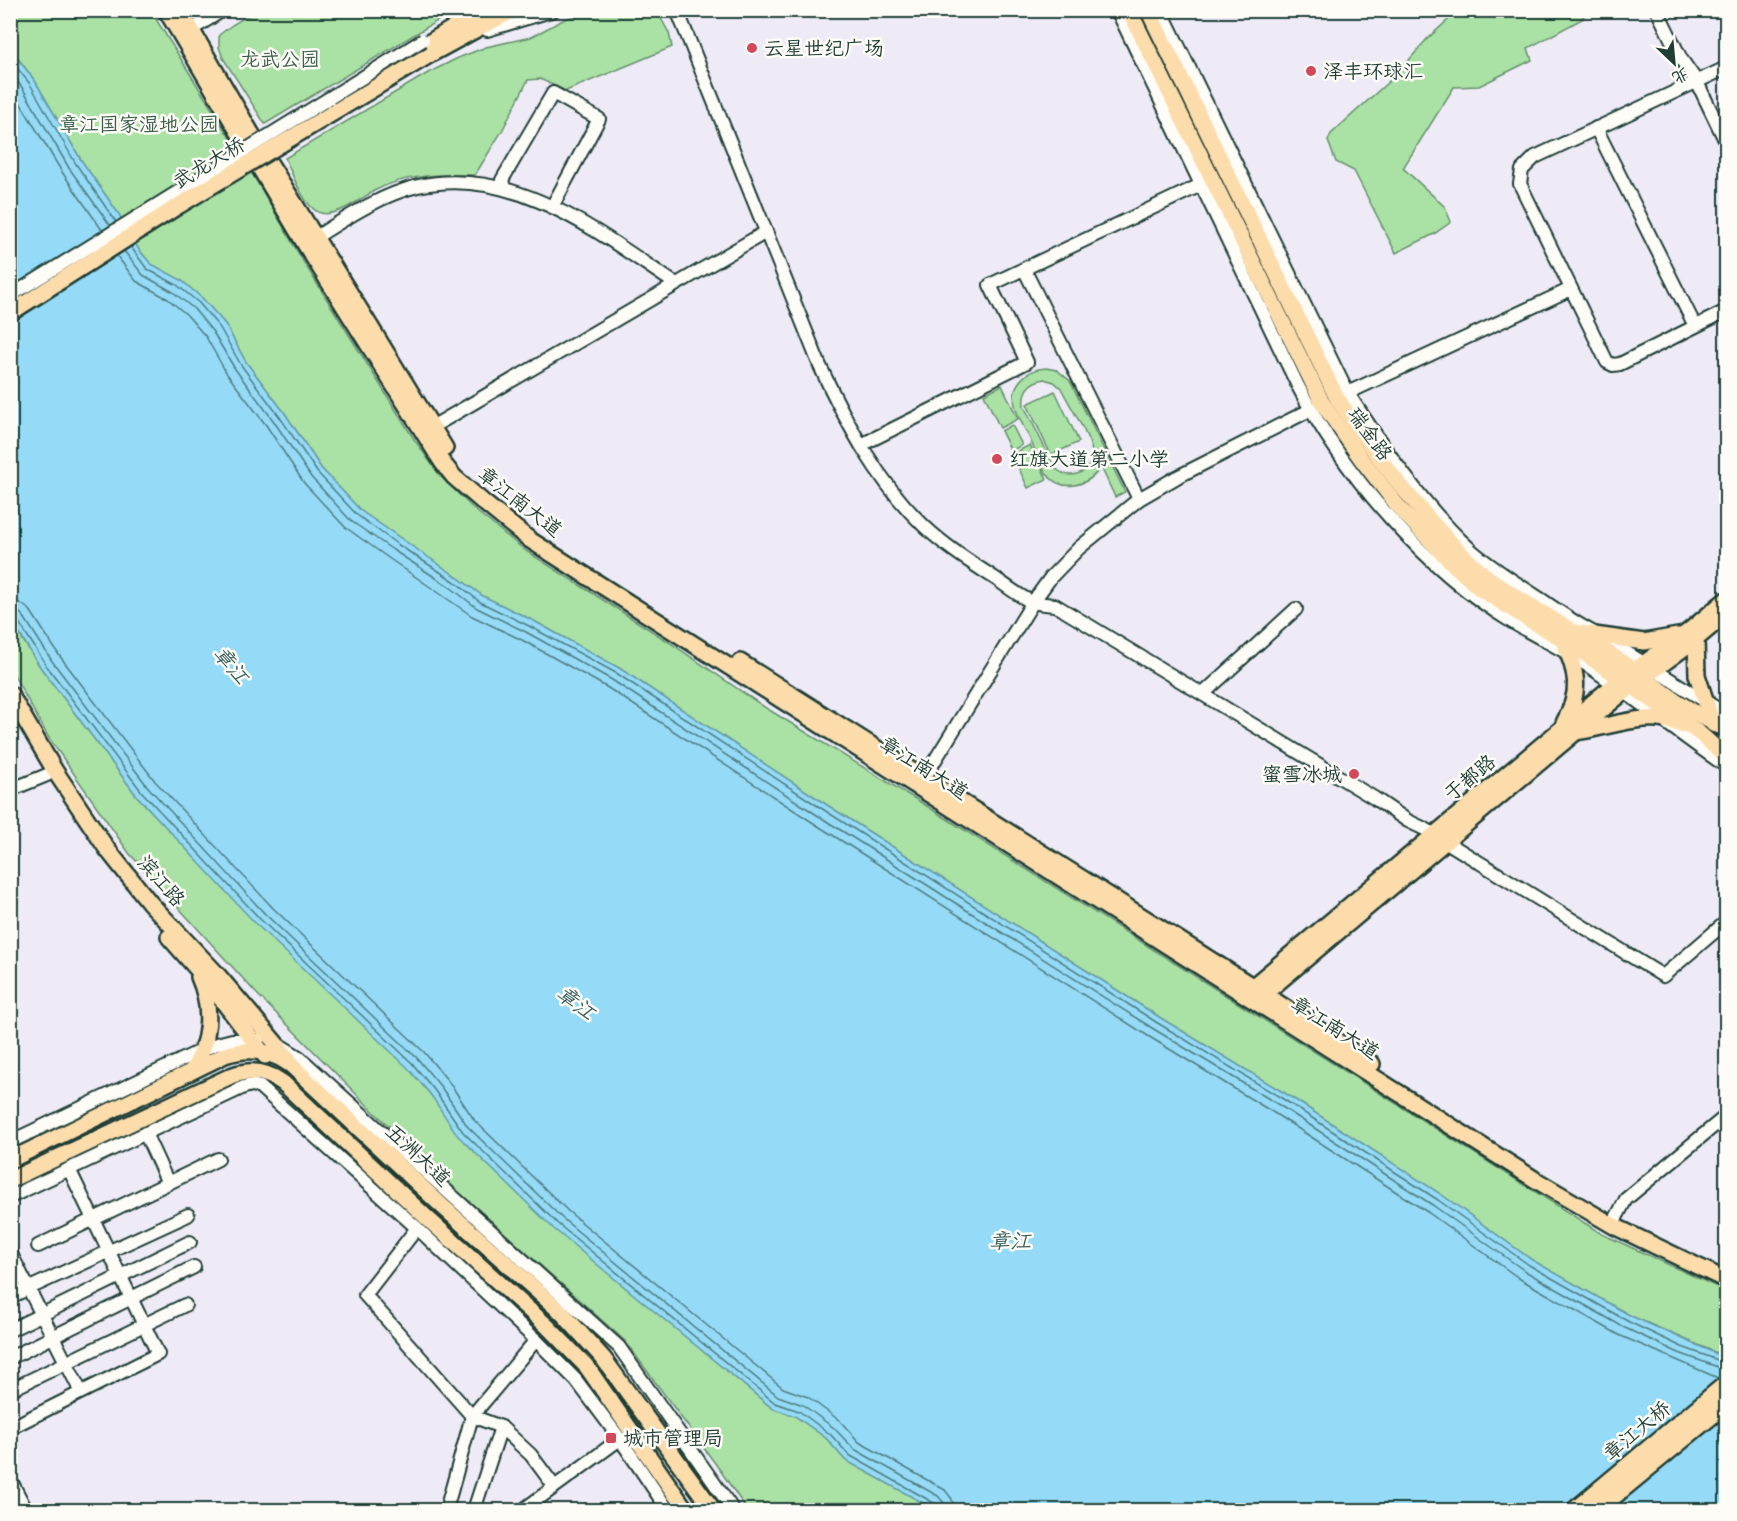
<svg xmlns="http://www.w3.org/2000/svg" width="1737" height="1521" viewBox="0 0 1737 1521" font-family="Sriracha,'LXGW WenKai TC',sans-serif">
<rect width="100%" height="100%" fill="#eeebf7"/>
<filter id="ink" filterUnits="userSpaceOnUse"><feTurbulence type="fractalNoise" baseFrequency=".0167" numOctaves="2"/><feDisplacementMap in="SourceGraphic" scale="12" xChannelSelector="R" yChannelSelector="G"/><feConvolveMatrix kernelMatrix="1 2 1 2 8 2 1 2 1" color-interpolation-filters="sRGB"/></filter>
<g filter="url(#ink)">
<g fill="#aae1a4" stroke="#648f6c" stroke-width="1.5" fill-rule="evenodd">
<path d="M594,10L657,11L669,33L672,47L566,91L540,79L528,80L502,131L475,175C442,174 407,174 376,190C362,197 335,220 318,212C303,205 292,173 285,158L428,73L458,58L486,47L531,37L565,19Z"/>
<polygon points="11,11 151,11 258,183 303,261 414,439 440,476 476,511 526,551 669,642 766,708 922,803 1602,1234 1726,1291 1726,1349 1719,1354 1631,1316 1532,1260 1442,1195 1286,1094 1159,1017 824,803 619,668 532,620 483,596 457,577 361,511 321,468 284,412 246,362 225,324 203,299 181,280 151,264 139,250 118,213 81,160 35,81 11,49"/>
<polygon points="255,11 256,10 454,11 265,124 223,58 219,47 219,35 232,25"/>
<polygon points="1458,11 1581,11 1584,18 1528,48 1532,60 1479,86 1454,87 1403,168 1445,207 1451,222 1434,234 1396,253 1354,171 1336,162 1328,141 1331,134 1398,73 1427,39"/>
<path d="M1046,368L1057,370L1070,381L1125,492L1115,497L1101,467C1089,486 1061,494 1046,473C1040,463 1035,450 1030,439C1025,428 1017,417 1015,405C1010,384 1027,369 1046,368ZM1044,379L1054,382L1061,388C1068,403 1091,438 1092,452C1093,462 1087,471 1077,474C1069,477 1062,474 1055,468L1024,406C1022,391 1029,382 1044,379Z"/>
<polygon points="1002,385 1018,419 1000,428 984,394"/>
<polygon points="1055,391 1079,442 1051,455 1027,404"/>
<polygon points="1012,425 1022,445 1011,451 1001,431"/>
<polygon points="1030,445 1047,479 1028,488 1012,454"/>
<polygon points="10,620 41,668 137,796 257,924 408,1067 431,1095 696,1345 772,1408 795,1416 826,1438 845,1460 936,1510 747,1510 720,1470 625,1341 454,1188 372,1110 256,993 129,853 49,738 11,670"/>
</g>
<polygon fill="#95dbf7" stroke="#669ca9" stroke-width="1.5" points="10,49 35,81 81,160 118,213 139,250 151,264 181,280 203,299 225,324 246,362 284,412 321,468 361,511 457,577 483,596 532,620 619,668 824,803 1159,1017 1286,1094 1442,1195 1532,1260 1631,1316 1726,1358 1726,1510 936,1510 845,1460 826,1438 795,1416 772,1408 554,1229 458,1136 431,1095 407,1067 256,924 137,796 41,668 11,620"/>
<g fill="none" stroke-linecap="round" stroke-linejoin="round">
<g stroke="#4e7c82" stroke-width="1.5">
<polyline points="10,59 30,84 76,164 116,222"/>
<polyline points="10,71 23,89 69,168 110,225"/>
<polyline points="10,86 62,172 102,230"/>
<polyline points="131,247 147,269 177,285 199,303 220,328 241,365 279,416 317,472 357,515 397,544 454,581 480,602 529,626 616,673 821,808 1156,1022 1283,1099 1438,1200 1529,1265 1629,1322 1682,1347 1726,1363"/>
<polyline points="124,251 143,275 173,292 194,309 213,332 235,369 273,420 311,477 351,521 393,550 450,587 477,608 526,632 612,680 817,815 1152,1028 1279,1105 1434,1206 1525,1271 1625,1328 1679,1353 1726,1370"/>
<polyline points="117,256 136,281 168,299 187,315 206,337 227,374 266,425 304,483 345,527 387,557 472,616 522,640 608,688 812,822 1148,1036 1274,1113 1429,1213 1520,1279 1621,1336 1718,1378"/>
<polyline points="10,602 20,603 30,610 59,655 155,781 273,908 424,1052 449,1082 475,1121 569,1212 783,1388 808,1397 840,1421 859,1442 945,1490 952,1499 954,1510"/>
<polyline points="10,611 19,612 24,617 52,661 148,787 266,915 417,1058 441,1087 468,1127 563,1219 778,1396 803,1405 834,1428 854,1449 938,1496 944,1503 945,1510"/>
<polyline points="10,618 18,621 46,665 142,792 261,920 412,1063 435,1091 463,1132 558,1224 775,1403 799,1411 830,1434 849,1455 934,1503 937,1510"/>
</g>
<g stroke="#1f3d34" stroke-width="16">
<g id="minor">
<path d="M677,10L820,366C847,424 877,481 924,526C944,545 967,560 990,575C1003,583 1018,596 1032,602C1039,604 1048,604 1055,605L1374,798L1408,821L1427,830L1663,976L1726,922"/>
<path d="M1117,10L1298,386C1344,475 1426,570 1512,622C1537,637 1563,649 1587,665C1634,697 1679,734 1726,766"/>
<path d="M1161,10L1347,392C1384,448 1422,505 1471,550C1493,569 1518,584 1542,600C1561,613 1579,626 1600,636L1726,714"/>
<polyline points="1657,10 1681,59 1697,82 1726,142"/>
<polyline points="191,30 223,10"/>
<polyline points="487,30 554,10"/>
<polyline points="1726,68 1535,157 1522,170 1520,184 1607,362 1613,365 1620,364 1726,311"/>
<polyline points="1596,128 1695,326"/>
<polyline points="504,188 502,180 553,93 599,119 552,207"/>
<path d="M308,242C342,221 379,195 418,186C516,165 600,234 676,284"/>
<polyline points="1024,269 1139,499"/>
<polyline points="1341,396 1571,289"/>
<polyline points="432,427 766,232"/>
<polyline points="861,445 1027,362 990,285 1207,182"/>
<polyline points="1203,694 1296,609"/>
<polyline points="919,786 1033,602 1051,577 1079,548 1139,499 1177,477 1316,407"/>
<polyline points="10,790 47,775"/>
<polyline points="283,1047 299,1057 619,1347 733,1510"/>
<polyline points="145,1133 168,1183"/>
<polyline points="10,1142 213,1045 232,1040 258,1040"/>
<polyline points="10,1197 244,1087 252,1085 260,1087 417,1228 536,1340 576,1380 620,1439 668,1510"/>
<polyline points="1616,1218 1626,1199 1726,1116"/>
<polyline points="417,1228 365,1295 472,1416 501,1427 531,1455 554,1486"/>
<polyline points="38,1246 218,1159"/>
<polyline points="10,1252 81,1392"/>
<polyline points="10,1297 188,1215"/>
<polyline points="10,1330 190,1242"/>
<polyline points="10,1358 194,1267"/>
<polyline points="10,1390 185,1305"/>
<polyline points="10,1428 158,1354 69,1169"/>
<polyline points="10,1479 26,1510"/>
<polyline points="446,1510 472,1416 536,1340"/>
<polyline points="474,1510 501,1427"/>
<polyline points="523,1510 620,1439"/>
</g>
</g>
<g stroke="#1f3d34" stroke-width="20">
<g id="major">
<polyline points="166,10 305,244 442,462 454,477 483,502 530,540 1534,1179 1614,1226 1726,1280"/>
<polyline points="180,10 251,133 445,448"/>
<polyline points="1129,10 1323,404 1362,460 1400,509 1455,566 1480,589 1524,617 1561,638 1622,679 1699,733 1726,757"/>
<path d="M1148,10L1337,398C1368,445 1401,489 1440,531C1455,547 1471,565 1489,578C1529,608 1574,630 1616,658C1652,683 1686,711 1726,729"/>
<polyline points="425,45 483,10"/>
<polyline points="431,54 488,23 515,10"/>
<polyline points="1580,633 1644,642 1678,636"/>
<polyline points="1696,639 1697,675 1713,724 1715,725"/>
<path d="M1563,641C1577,671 1582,691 1564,723"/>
<polyline points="740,662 1252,986 1372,1064"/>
<polyline points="10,694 55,771 107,849 150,903 216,973 289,1059"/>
<path d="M1575,732C1610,728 1647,709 1681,725"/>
<polyline points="169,937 205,978 265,1056"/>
<polyline points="1246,992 1615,684 1689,631 1726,600"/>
<polyline points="1257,1000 1615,699 1696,639 1726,614"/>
<path d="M192,1071C210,1042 213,1009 199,977"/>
<path d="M10,1160L225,1055C249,1047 271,1050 291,1065L441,1205L563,1314L603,1358L713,1510"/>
<path d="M10,1180L233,1075C251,1069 267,1071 283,1083L427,1218L547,1326L587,1367L686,1510"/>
</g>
</g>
<g stroke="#1f3d34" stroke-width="21">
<g id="highway">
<polyline points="1575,1510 1726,1384"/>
<polyline points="1597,1510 1726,1404"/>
</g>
</g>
<use href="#minor" stroke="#fdfcf7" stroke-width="12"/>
<use href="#major" stroke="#fddcac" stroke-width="15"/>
<use href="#highway" stroke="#fddcac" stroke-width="16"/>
<g stroke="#1f3d34" stroke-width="16" stroke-linecap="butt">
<polyline id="minor-bridge" points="10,296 423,40"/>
</g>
<g stroke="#1f3d34" stroke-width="20" stroke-linecap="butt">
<polyline id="major-bridge" points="10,313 178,206 431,54"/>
</g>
<use href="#minor-bridge" stroke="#fdfcf7" stroke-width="12"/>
<use href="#major-bridge" stroke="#fddcac" stroke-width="15"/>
</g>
</g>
<g fill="#d1495b" stroke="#fdfcf7" stroke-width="2">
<circle cx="752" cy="48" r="6"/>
<circle cx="1311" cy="71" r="6"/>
<circle cx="997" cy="459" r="6"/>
<circle cx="1354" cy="774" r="6"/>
<rect x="605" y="1432" width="12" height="12" rx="3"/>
</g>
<g text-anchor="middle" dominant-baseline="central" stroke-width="5" stroke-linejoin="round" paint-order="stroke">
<g font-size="20" fill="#1f3d34" stroke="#fdfcf7" text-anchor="start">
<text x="764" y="48">云星世纪广场</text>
<text x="1323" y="71">泽丰环球汇</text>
<text x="1009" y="459">红旗大道第二小学</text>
<text x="1342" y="774" text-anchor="end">蜜雪冰城</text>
<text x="623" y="1438">城市管理局</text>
</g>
<g font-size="20" fill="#3b5e4a" stroke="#fdfcf7">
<text x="280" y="59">龙武公园</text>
<text x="139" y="124">章江国家湿地公园</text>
</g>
<g font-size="20" fill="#1f3d34" stroke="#fdfcf7">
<text transform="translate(209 163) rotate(-31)">武龙大桥</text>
<text transform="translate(1370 434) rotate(54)">瑞金路</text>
<text transform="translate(520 502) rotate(38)">章江南大道</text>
<text transform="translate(924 768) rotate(32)">章江南大道</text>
<text transform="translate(1470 778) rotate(-40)">于都路</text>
<text transform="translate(161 881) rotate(49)">滨江路</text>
<text transform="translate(1335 1028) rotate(32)">章江南大道</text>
<text transform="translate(418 1155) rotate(43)">五洲大道</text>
<text transform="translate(1637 1431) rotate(-40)">章江大桥</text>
</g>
<g font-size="21" font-style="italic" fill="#375d5b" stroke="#fdfcf7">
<text transform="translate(231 665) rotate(50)">章江</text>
<text transform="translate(576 1003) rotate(37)">章江</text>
<text x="1010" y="1241">章江</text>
</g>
</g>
<rect width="1737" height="1521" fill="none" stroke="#fdfcf7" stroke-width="36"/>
<rect x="18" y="18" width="1701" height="1485" fill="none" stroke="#1f3d34" stroke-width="2" filter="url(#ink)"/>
<g transform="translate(1674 63) rotate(154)" stroke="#fdfcf7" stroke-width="4.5" paint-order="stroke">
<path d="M0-4.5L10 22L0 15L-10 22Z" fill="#1f3d34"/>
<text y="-9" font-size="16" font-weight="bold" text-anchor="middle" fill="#1f3d34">北</text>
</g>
</svg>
